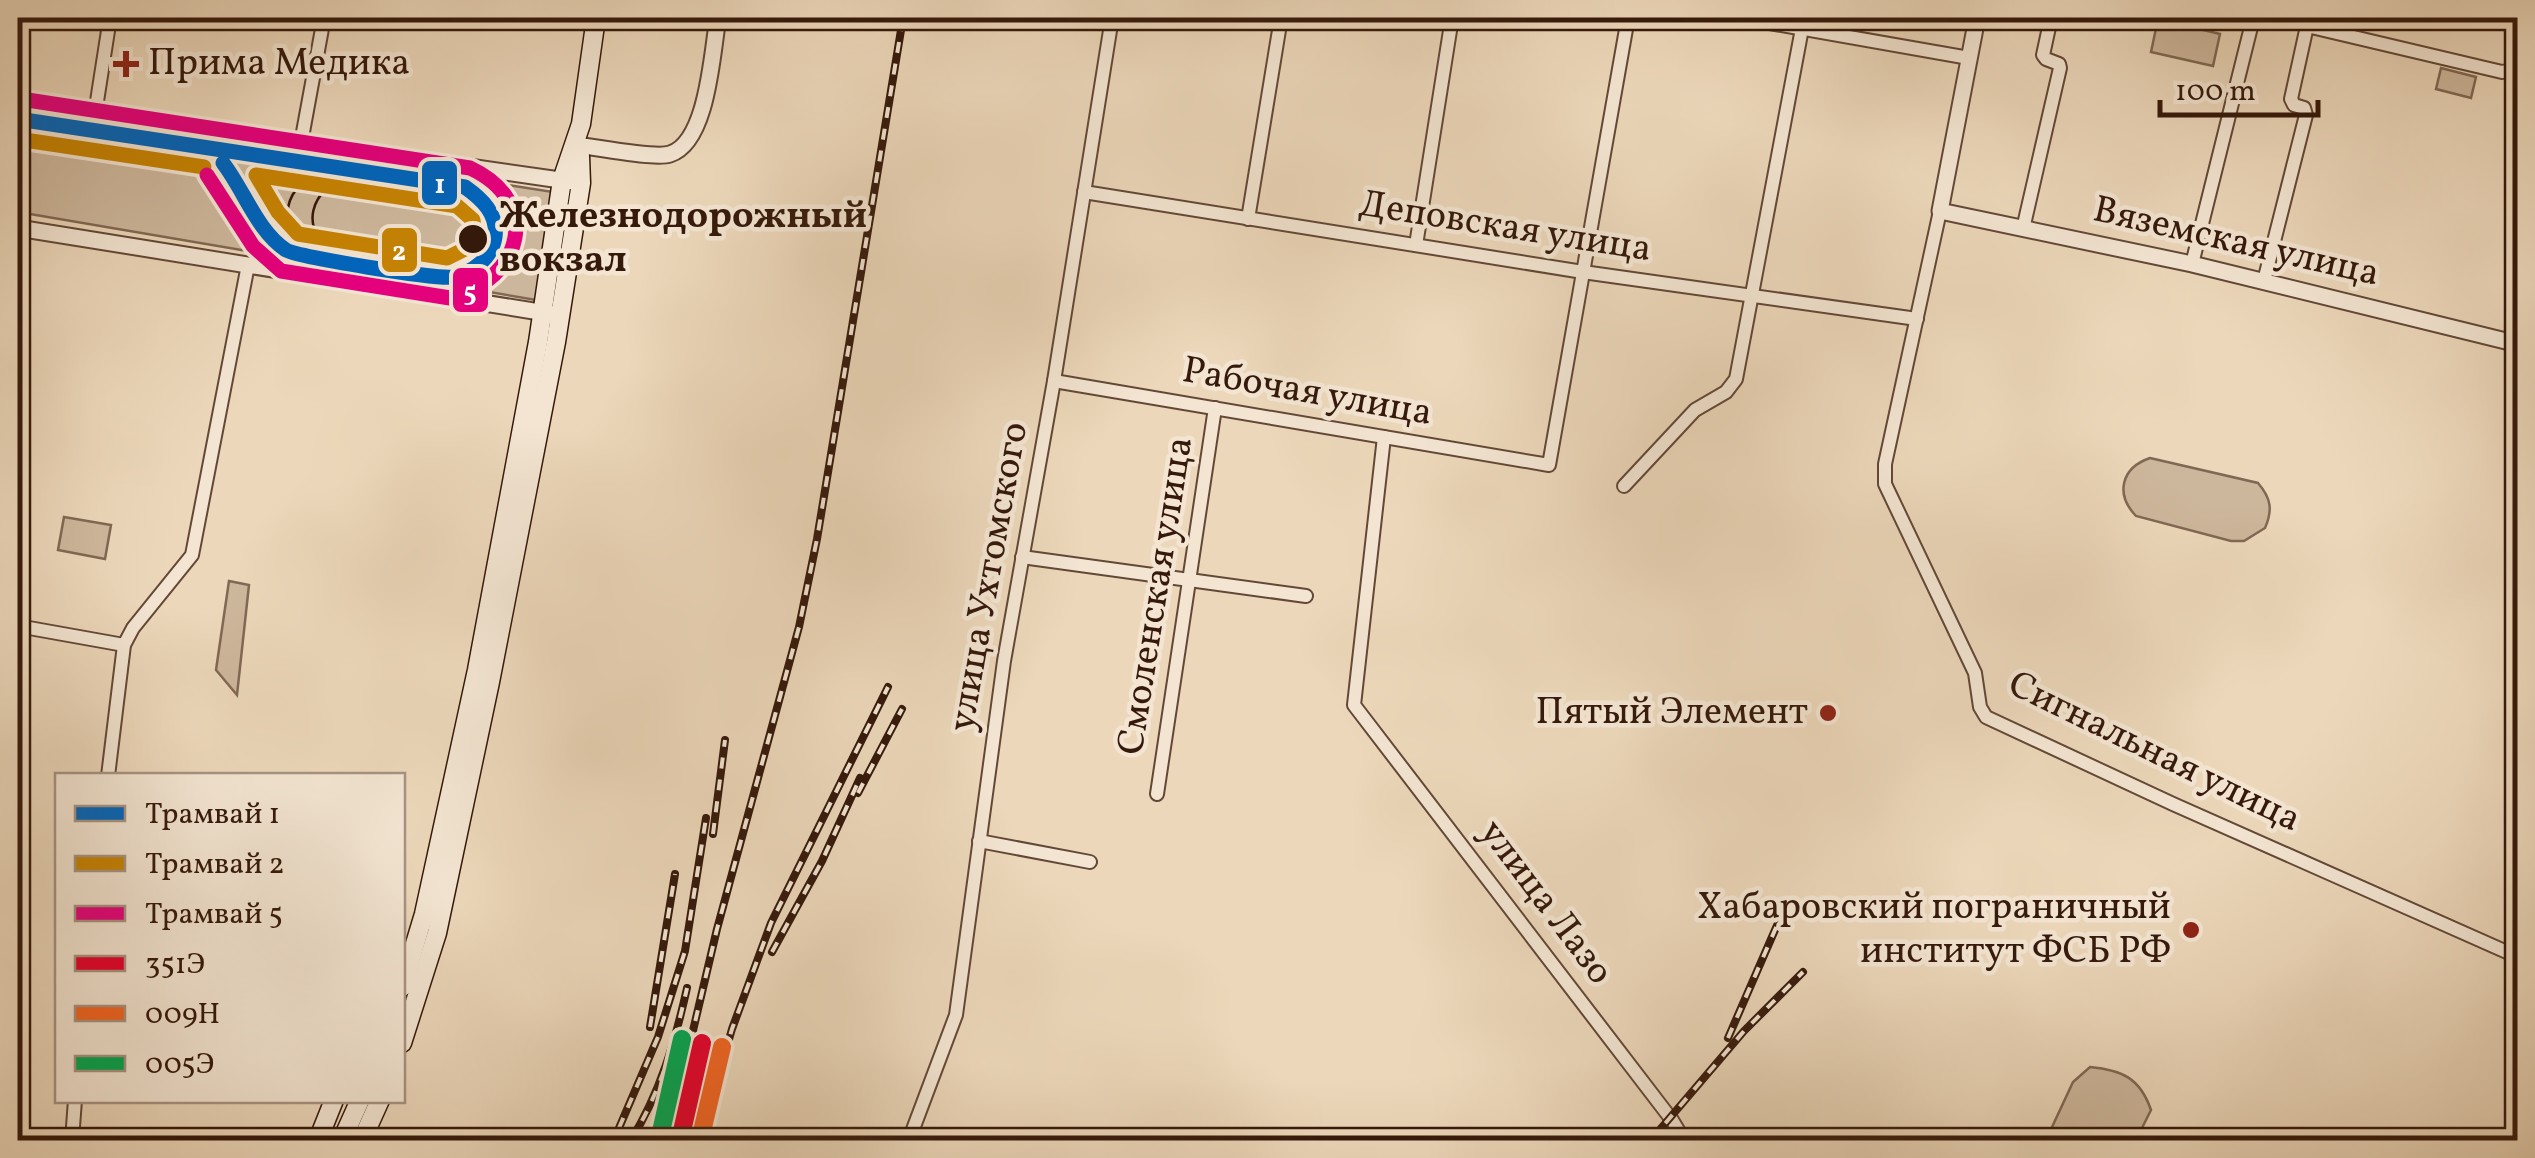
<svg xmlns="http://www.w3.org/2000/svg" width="2535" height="1158" viewBox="0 0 2535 1158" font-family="Vollkorn,serif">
<rect width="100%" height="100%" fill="#ecd7ba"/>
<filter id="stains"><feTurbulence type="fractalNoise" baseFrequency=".002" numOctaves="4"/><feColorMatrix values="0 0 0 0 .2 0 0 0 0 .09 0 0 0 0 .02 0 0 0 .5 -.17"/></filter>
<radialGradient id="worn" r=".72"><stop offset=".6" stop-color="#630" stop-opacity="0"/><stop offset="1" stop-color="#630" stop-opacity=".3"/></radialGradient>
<g fill="#cdb79c" stroke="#816854" stroke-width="2.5">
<polygon points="2158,19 2220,34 2213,66 2151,52"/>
<polygon points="2441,68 2476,77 2471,98 2436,89"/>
<polygon points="18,109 553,192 536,300 18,212"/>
<path d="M2150,458L2258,483C2271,498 2273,510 2265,528L2244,541H2231L2136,516C2115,494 2121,468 2150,458Z"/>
<polygon points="64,517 111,525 105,559 58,550"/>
<polygon points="229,581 249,585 237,695 216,670"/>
<path d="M2090,1067C2122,1070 2140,1078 2151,1110L2136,1140H2046L2073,1082Z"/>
</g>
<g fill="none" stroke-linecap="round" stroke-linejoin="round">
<g stroke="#634837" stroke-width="16">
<g id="minor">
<polyline points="1741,18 1969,58"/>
<polyline points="95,114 110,18"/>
<polyline points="301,143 324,18"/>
<polyline points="1084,192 1583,272 1917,319"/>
<polyline points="1940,211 1885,464 1885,484 1975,673 1980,707 1986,717 2173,804 2518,957"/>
<polyline points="1248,219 1281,18"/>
<polyline points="2023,229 2060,68 2059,64 2046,59 2043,55 2051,18"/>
<polyline points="1416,245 1452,18"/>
<polyline points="2192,264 2253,19 2247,18"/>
<polyline points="2264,281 2306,115 2304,108 2294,105 2291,99 2307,26 2502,72 2518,69"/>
<polyline points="1054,381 1549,465 1628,18"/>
<polyline points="1384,437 1354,705 1672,1120 1684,1140"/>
<polyline points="1624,486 1695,410 1726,392 1736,379 1804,18"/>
<polyline points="1022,557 1306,596"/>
<polyline points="18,626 124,645"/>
<polyline points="108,776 124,645 133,628 192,555 248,265"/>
<polyline points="1157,794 1215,408"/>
<polyline points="979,841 1090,862"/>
<polyline points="72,1140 75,1100"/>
<polyline points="909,1140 956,1015 1004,661 1054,381 1112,18"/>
</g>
</g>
<g stroke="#634837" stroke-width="19">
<g id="tertiary">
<polyline points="1977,18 1940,211 2192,264 2518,344"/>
<polyline points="18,102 581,183"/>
<path d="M576,145C596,147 654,159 670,154C708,142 712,52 718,18"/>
<polyline points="18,228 552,314"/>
</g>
</g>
<g stroke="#35190b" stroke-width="21">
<g id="secondary">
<polyline points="402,987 424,914 477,670 538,342 562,180 581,124 596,18"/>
<polyline points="402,1043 437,933 490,682 556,342 581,183 580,156 576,145"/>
<polyline points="318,1140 334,1100"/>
<polyline points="342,1140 360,1100"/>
<polyline points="362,1140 380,1100"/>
</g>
</g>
<use href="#minor" stroke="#f3e5d2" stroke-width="12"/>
<use href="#tertiary" stroke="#f3e5d2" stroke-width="15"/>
<use href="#secondary" stroke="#f3e5d2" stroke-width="18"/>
<g stroke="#35190b" stroke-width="2.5">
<path d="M18,126L215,157C267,192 241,245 317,257"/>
<path d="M317,257C271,223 282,186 331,166"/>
<path d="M342,261C294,227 309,191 356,169"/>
<path d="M420,273C478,268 493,209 440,183"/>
</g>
<g stroke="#35190b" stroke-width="8">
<g id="rail">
<polyline points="858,793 902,709"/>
<polyline points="713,834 725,740"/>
<polyline points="772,952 822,861 860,778"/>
<polyline points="650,1027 675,874"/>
<polyline points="1728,1038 1778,923"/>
<polyline points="619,1128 658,1037 685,951 706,818"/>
<polyline points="670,1128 717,929 799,627 817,539 903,18"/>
<path d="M631,1140C660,1093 675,1042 687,988"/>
<polyline points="686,1140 694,1083"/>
<polyline points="700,1140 732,1029 771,923 888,687"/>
<polyline points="1651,1140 1744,1031 1803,972"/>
</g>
</g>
<use href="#rail" stroke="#f3e5d2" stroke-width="4" stroke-dasharray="11" stroke-linecap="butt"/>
<g stroke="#f3e5d2" stroke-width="25">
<polyline id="rail-1" points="680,1140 702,1043"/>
</g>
<g stroke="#f3e5d2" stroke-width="25">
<polyline id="rail-2" points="700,1140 722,1047"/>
</g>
<g stroke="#f3e5d2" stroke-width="25">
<polyline id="rail-3" points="660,1136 682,1039"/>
</g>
<use href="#rail-1" stroke="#e4002b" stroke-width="18"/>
<use href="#rail-2" stroke="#f26522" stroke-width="18"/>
<use href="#rail-3" stroke="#00a651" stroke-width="18"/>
<g stroke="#f3e5d2" stroke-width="22">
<path id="tram-1" d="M18,119L465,187C482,199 498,214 495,237C492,258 473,272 453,277C439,280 297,257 286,250C257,231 244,190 223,163"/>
</g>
<g stroke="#f3e5d2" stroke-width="22">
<g id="tram-2">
<polyline points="18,139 204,167"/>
<polygon points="256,175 457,206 473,220 475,235 467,248 447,258 298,234 278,212"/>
</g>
</g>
<g stroke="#f3e5d2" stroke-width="22">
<path id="tram-3" d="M21,99L470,168C543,202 523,279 450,298L281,271L253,246L207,175"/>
</g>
<use href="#tram-1" stroke="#0065bd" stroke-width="15"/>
<use href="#tram-2" stroke="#c68303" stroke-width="15"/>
<use href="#tram-3" stroke="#e5007d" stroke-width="15"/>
</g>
<g fill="#8f2418" stroke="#f3e5d2" stroke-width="4">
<path d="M121 49h10v10h10v10h-10v10h-10v-10h-10v-10h10z"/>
<circle cx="1828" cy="713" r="10"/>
<circle cx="2191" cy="930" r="10"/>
</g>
<circle fill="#35190b" stroke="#f3e5d2" stroke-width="4" cx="473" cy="239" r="16"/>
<g text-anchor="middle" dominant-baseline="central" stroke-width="9" stroke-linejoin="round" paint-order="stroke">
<g font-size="38" fill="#35190b" stroke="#f3e5d2" text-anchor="end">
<text x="148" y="64" text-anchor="start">Прима Медика</text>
<text x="1808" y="713">Пятый Элемент</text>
<text x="2171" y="908">Хабаровский пограничный<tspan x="2171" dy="44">институт ФСБ РФ</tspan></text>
</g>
<g font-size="38" font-weight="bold" fill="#35190b" stroke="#f3e5d2" text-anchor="start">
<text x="499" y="217">Железнодорожный<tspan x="499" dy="44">вокзал</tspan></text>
</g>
<g font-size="38" fill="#35190b" stroke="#f3e5d2">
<text transform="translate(1505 228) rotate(9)">Деповская улица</text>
<text transform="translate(2236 243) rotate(13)">Вяземская улица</text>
<text transform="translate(1307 393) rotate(10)">Рабочая улица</text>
<text transform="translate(990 577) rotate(-80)">улица Ухтомского</text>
<text transform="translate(1157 596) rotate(-81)">Смоленская улица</text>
<text transform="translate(2154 753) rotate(26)">Сигнальная улица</text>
<text transform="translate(1545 903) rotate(53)">улица Лазо</text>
</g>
</g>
<g stroke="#f3e5d2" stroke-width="4">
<rect x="420" y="159" width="39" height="48" rx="10" fill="#0065bd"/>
<rect x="380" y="226" width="39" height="48" rx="10" fill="#c68303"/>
<rect x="451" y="266" width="39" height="48" rx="10" fill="#e5007d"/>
</g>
<g font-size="28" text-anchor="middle" font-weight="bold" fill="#fff">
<text x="440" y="193">1</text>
<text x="399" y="260">2</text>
<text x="470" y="300">5</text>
</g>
<rect width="2535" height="1158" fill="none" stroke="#ecd7ba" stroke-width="60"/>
<rect x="20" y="20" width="2495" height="1118" fill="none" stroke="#35190b" stroke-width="5"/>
<rect x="30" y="30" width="2475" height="1098" fill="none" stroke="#35190b" stroke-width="2.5"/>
<rect x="55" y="773" width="350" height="330" fill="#f3e5d2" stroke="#a79382" stroke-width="2.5"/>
<rect x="75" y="806" width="50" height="15" fill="#0065bd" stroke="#a79382" stroke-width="2.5"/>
<text x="145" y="823" font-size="30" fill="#35190b">Трамвай 1</text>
<rect x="75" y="856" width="50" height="15" fill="#c68303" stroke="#a79382" stroke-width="2.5"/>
<text x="145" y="873" font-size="30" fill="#35190b">Трамвай 2</text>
<rect x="75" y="906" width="50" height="15" fill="#e5007d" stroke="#a79382" stroke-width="2.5"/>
<text x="145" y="923" font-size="30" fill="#35190b">Трамвай 5</text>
<rect x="75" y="956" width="50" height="15" fill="#e4002b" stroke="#a79382" stroke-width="2.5"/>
<text x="145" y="973" font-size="30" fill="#35190b">351Э</text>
<rect x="75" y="1006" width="50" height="15" fill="#f26522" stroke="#a79382" stroke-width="2.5"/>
<text x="145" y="1023" font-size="30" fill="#35190b">009Н</text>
<rect x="75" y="1056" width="50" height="15" fill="#00a651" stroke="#a79382" stroke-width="2.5"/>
<text x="145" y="1073" font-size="30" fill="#35190b">005Э</text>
<path d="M2160 100v15h158v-15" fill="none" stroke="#35190b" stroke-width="5"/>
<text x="2175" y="100" font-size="30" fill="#35190b" stroke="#f3e5d2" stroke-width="8" paint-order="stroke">100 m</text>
<rect width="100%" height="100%" filter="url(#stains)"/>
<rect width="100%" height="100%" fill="url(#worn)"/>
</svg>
